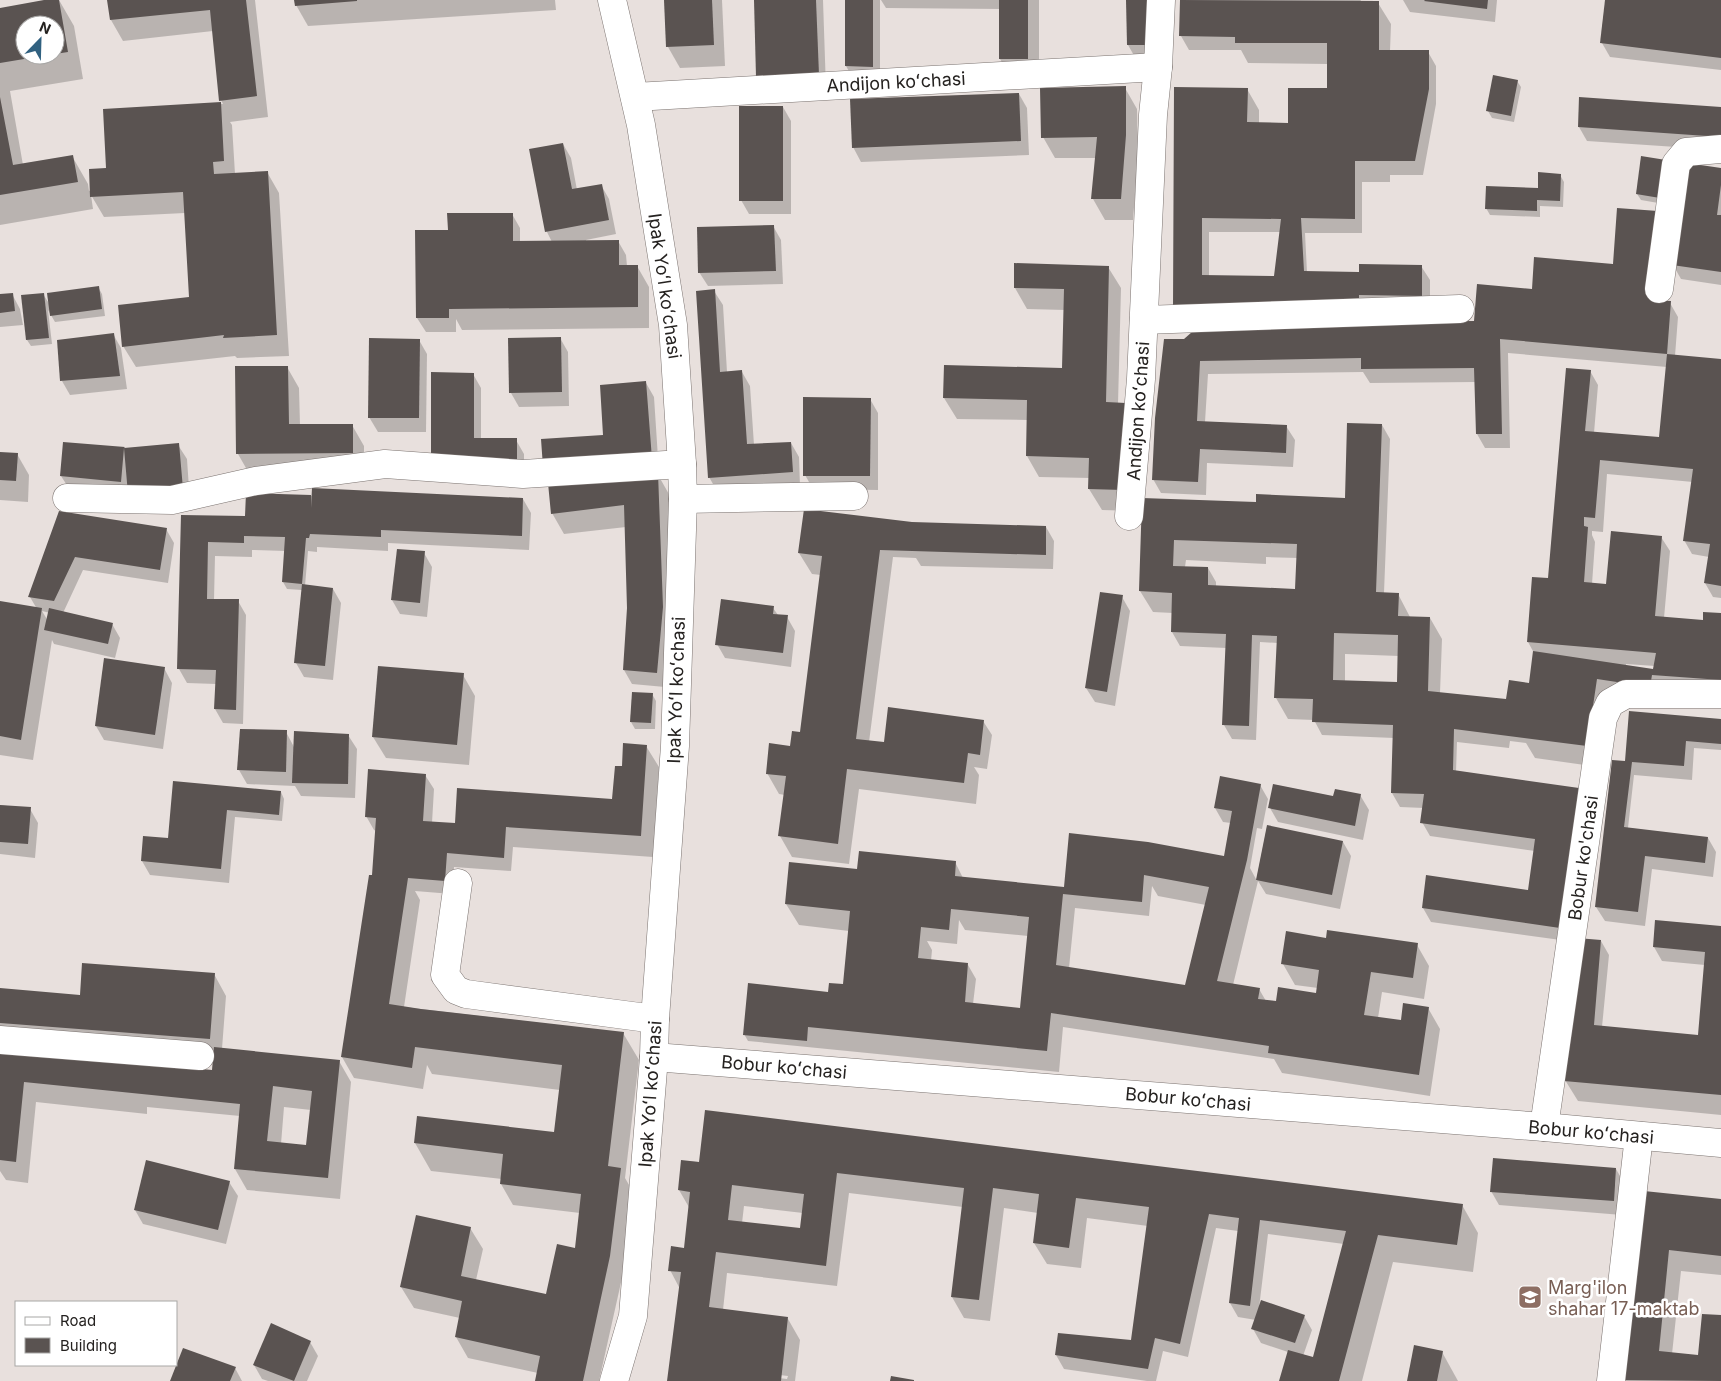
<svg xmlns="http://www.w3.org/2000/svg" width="1721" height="1381" viewBox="0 0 1721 1381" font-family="Inter,sans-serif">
<rect width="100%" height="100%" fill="#e8e0dd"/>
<g fill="#0003" fill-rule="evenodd">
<path d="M52,0H59L74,26L83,79L10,91L23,165L72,156L88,184L89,191L91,190L107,169L104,110L223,104L221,100L213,31L123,41L111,20L109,0H255L268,117L230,122L232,125L235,174L267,172L279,193L289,356L237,358L235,356L136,367L123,346L190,298L185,213L104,217L91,195L93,209L0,225V9ZM25,25H55V55H25Z"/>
<polygon points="296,0 555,0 556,10 308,26 296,5"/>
<polygon points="665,0 722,0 725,66 680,68 668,47"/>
<polygon points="755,0 823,0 826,89"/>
<polygon points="846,0 880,0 880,80 854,80 846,66"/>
<polygon points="881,0 1039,0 1039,80 1013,80 1000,59 1001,9 886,8"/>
<polygon points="1128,0 1161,66 1140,66 1128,45"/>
<path d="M1181,0H1361L1360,2L1378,3L1391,24L1390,51L1428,52L1436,66V104L1423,175H1390V182H1362V233H1305L1307,272L1360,273L1421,266L1430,280V309H1367L1475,322L1659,302L1670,303L1678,317L1675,356L1721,360V598L1713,597L1705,583L1709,557L1692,554L1684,540L1693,482L1607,474L1603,532L1592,531V535L1595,542L1592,584L1608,585L1661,537L1670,551L1664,618L1704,622L1721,614V693L1609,700L1599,767L1535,758L1526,743L1510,741L1509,748L1457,742L1456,772L1579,789L1568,941L1431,922L1423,908L1529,891L1535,851L1430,836L1422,822L1424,808L1400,807L1392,793L1394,738L1322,735L1314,720L1288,719L1276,698L1278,643L1260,642L1256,740L1232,739L1224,725L1226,648L1180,646L1172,632L1173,613L1153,612L1140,591L1144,499L1257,504L1346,499L1382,425L1390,439L1384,593L1398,594L1410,617L1430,618L1442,639L1440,693L1507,701L1530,684L1534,653L1528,642L1549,580L1590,371L1598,385L1594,433L1661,439L1667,367L1508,353L1510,448H1485L1477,434L1476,382L1370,383L1363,372L1208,374L1205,422L1286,426L1295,440L1293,467L1207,463L1206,495L1161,493L1153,479L1184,341L1200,327L1182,323L1175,88L1247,89L1259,110V124H1289L1328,89V64L1248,63L1241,50H1189L1181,36ZM1209,232H1281L1275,277L1209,276ZM1266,557L1298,558L1296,590L1216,587V582L1208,568L1185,567L1186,560L1266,564ZM1345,654L1399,656L1398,683L1345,681ZM1626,664L1655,666L1654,673L1626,666Z"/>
<polygon points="1403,0 1497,0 1495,22 1410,12"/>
<polygon points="1607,0 1721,0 1721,70 1610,57 1602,43"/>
<polygon points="1517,81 1521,87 1514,122 1492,118 1488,111"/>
<polygon points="1125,88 1137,109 1138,157 1133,220 1105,220 1093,199 1096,158 1055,158 1043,137"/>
<polygon points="1019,94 1027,108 1029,155 861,162 853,147"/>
<polygon points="783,107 791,121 791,214 749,214 741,200"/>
<polygon points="1721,108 1721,150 1587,141 1579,127"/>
<polygon points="563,144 571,158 577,190 601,185 609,199 616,234 586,240 586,241 618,241 626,255 627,266 637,266 649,287 649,328 462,330 456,319 456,332 426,332 417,318 449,231 512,214 520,228 520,242 552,242 547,232 531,150"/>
<polygon points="1642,158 1664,204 1641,200 1637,194"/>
<polygon points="1721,169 1721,285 1681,279 1673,265"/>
<polygon points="1560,175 1564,182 1563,207 1540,206 1540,217 1490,215 1486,208 1539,189"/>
<polygon points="773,226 781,240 783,284 708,286 699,272"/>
<polygon points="1108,267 1121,288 1118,404 1135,511 1102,510 1089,489 1090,478 1039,477 1027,456 1028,420 957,419 944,398 1064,370 1065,310 1027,309 1015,288"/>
<polygon points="98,287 102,294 105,316 55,322 48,310 52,344 31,346 27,340 43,294 50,305"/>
<polygon points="714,291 723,305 727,372 742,372 750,386 754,445 791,443 799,457 800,486 717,491 709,477"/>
<polygon points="12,294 20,309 23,325 0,327 0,296"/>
<polygon points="113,334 121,348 127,389 70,395 62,381"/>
<polygon points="560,338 568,352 569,406 519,407 511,393 509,340"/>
<polygon points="419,340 427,354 426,432 378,432 369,417"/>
<polygon points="287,367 299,388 300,425 352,425 364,446 364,474 250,475 238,454 236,368"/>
<polygon points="473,374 481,388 481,440 516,440 524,454 524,474 440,474"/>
<polygon points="646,383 654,397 659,473 657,473 670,496 665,687 632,684 624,670 628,608 626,527 564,534 552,513 605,436"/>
<polygon points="870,399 878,413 878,490 813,489 805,475"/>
<polygon points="64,443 125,449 178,445 187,459 190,503 70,490 61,476"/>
<polygon points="0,454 17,454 29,475 28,502 0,500"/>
<polygon points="247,495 523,499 531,513 529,550 388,543 388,551 317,547 317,552 308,551 305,586 333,589 341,603 333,680 304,677 296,663 302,590 287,589 283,582 286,551 252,550 252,557 215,556 214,600 238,601 246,615 243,724 223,723 215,709 216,684 187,683 179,669 182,516 246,518"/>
<path d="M60,513L166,529L174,543L168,583L83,570L63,613L112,624L120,638L115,658L54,644L52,640L33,760L0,755V603L37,609L30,597ZM42,611L50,613L48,621Z"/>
<polygon points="912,524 1046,527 1054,541 1053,569 921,566 916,558 893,557 869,742 886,744 983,721 992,735 987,769 974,767 979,775 976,804 859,789 849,864 792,857 780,836 785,795 779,794 767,773 791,748 801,733 821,575 812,574 799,553"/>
<polygon points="424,553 432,567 427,617 400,614 392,600"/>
<polygon points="1122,597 1130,611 1115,706 1095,702 1086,688"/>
<polygon points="773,608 778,615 787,617 795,631 791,667 725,658 717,644"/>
<polygon points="164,668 172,683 163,749 104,740 96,726"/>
<polygon points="463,675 475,696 469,765 386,758 373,737"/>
<polygon points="652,694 656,701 655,729 635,729 631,722"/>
<polygon points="1721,720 1721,750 1694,748 1692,780 1634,775 1628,828 1708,838 1716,852 1713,877 1652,869 1645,926 1605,921 1596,907 1627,763"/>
<polygon points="286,732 294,747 348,735 357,749 355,798 301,796 295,786 247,784 239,770"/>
<polygon points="646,746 659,767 653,857 513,847 511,871 454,867 452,894 415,891 420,900 404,1007 623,1033 639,1060 625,1178 632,1190 622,1278 599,1381 536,1381 538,1373 468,1358 456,1337 460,1318 414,1308 401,1287 470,1228 483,1249 476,1280 547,1296 576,1249 580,1213 513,1205 501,1184 502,1179 431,1171 415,1143 555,1133 560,1090 432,1074 427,1065 423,1089 354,1078 342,1057 374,876 376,831 374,830 366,816 425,775 434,789 432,823 458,825 614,801 623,768"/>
<polygon points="174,782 281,792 284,799 282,821 235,817 229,883 150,875 142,861 169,839"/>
<path d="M1260,785L1268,799L1262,829L1257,828L1250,868L1257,881L1268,827L1343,842L1351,856L1340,909L1266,894L1258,881L1233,985L1259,989L1266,1001L1275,1002L1317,994L1318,988L1295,985L1283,964L1327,939L1417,945L1429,966L1424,999L1382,992L1378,1018L1402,1021L1428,1008L1440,1029L1430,1096L1282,1073L1274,1059L1063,1027L1059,1072L748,1041L744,1034L844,985L849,931L799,925L786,904L860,870L955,862L963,878L1063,888L1225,857L1231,823L1223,822L1215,808ZM1152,886L1158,896L1206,905L1186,986L1069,968L1075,908L1149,916ZM959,920L965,930L1028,936L1021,1009L973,1004L976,979L968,965L931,961L932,950L927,941L957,944Z"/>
<polygon points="1360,795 1369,810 1363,840 1278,822 1270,808 1334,798"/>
<polygon points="0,805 30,809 38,823 35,858 0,854"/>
<polygon points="1656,921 1721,927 1721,1115 1578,1101 1565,1080 1601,941 1609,955 1602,1027 1699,1036 1705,965 1662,961 1654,947"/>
<path d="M214,974L226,996L222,1049L339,1061L351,1082L340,1199L247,1190L235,1169L240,1116L147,1107V1114L36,1102L28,1183L6,1180L0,1171V1050L213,1072L214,1059L0,1042V990L81,996ZM284,1107L311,1110L307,1147L281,1144Z"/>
<path d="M682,1161L1462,1205L1478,1233L1473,1272L1393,1262L1362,1381H1281L1288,1352L1261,1343L1253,1329L1256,1320L1238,1317L1230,1303L1238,1231L1216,1228L1188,1357L1163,1351L1156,1381H1147L1064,1369L1056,1355L1132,1342L1148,1226L1087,1218L1081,1268L1047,1264L1034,1243L1038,1213L1004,1208L990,1321L964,1318L952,1297L963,1207L849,1193L837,1286L727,1273L723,1310L788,1319L800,1340L795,1381H669L680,1289L670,1270L685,1249L690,1209L679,1190ZM744,1206L803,1213L801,1230L742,1223ZM1268,1234L1344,1244L1313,1359L1303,1356L1312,1330L1304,1316L1259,1308ZM683,1364L788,1376L787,1379L683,1366Z"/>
<polygon points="1616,1169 1624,1183 1622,1215 1499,1205 1491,1191"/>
<polygon points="229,1182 238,1196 226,1244 143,1224 135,1210"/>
<polygon points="1645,1192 1721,1200 1721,1275 1681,1271 1672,1354 1698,1359 1721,1317 1721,1381 1626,1381 1625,1380"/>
<polygon points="310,1342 318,1356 307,1381 268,1381 262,1379 254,1365"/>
<polygon points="1442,1352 1458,1381 1409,1381"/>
<polygon points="235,1368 242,1381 172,1381"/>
</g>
<g fill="#5a5351" fill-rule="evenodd">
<polygon points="44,0 59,0 68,52 55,54 55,25 25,25 25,55 42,56 0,63 0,8"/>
<polygon points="107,0 246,0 257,96 219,101 210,10 110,20"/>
<polygon points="294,0 357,0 357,1 295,6"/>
<polygon points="664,0 712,0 714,45 666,47"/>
<polygon points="754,0 816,0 819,75 756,77"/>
<polygon points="845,0 873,0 873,67 845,66"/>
<rect x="999" y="0" width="29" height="59"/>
<polygon points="1126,0 1150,0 1149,45 1127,45"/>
<path d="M1180,0L1379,1V50H1429V89L1415,161H1355V219L1301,218L1304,271L1359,272V264L1422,265V296L1359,295V301H1274V310L1173,309L1174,87L1248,88L1247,122L1288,123V88H1327V43H1235V37L1179,36ZM1202,218L1281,219L1274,276L1202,275Z"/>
<polygon points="1425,0 1488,0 1487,9 1424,1"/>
<polygon points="1605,0 1721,0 1721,58 1600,43"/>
<polygon points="1493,75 1518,80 1511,116 1486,111"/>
<polygon points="1126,86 1126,135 1121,199 1091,199 1097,137 1041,138 1040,88"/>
<polygon points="1019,93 1021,141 852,148 850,99"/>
<polygon points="0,97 13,165 73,155 78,182 0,195"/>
<polygon points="1579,97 1721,107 1721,137 1578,127"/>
<polygon points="221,102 224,161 213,162 214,174 268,171 277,335 223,338 224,335 122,347 118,305 189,297 183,192 90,197 89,169 106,168 103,109"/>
<rect x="739" y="106" width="44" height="95"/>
<polygon points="563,143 572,189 602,184 609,220 545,232 529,149"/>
<polygon points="1641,156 1666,160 1660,198 1636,194"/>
<polygon points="1687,163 1721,168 1721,185 1717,215 1721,215 1721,272 1672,265"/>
<polygon points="1538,172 1561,174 1560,201 1537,200 1537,211 1485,209 1486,186 1538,188"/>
<path d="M1617,208L1658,211L1651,300L1671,301L1667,354L1721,359V586L1704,583L1710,544L1683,541L1693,469L1600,460L1595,518L1584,517V526L1588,527L1584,582L1606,584L1611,531L1662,536L1655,616L1703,620V612L1721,613V680L1652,675L1650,687L1597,679L1587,746L1454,729L1453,770L1579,788L1560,928L1422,908L1426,875L1528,890L1535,839L1420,823L1424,794L1391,793L1393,725L1312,722L1313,699L1274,698L1277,636L1252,635L1249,726L1222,725L1226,634L1171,632L1172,593L1139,591L1142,498L1256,502V494L1345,498L1347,423L1382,424L1376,592L1399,593L1398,616L1430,617L1428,691L1506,699L1509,680L1529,683L1533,651L1653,669L1656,653L1527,642L1532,577L1548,578L1566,368L1591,370L1585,431L1659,437L1667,354L1500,339L1502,434H1476L1474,368L1361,369V358L1200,361L1197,421L1287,425L1286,453L1200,449L1198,482L1152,480L1155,418L1164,339H1184L1200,325L1474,321L1477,284L1532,289L1534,257L1613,264ZM1174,540L1297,544L1295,589L1208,585V567L1173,566ZM1334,633L1398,635L1397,682L1333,680Z"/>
<polygon points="447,213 513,213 513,241 619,240 619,265 638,265 638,307 449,309 449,318 416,318 415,230 448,230"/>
<polygon points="774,225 776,271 698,273 697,227"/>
<polygon points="1014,263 1109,266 1106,402 1126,403 1123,490 1088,489 1089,458 1026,456 1027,400 943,398 944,365 1062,368 1064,289 1014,288"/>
<polygon points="99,286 102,309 50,316 47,293"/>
<polygon points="715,289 720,372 742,370 747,444 791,442 793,472 708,478 696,291"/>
<polygon points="13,293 15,311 0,313 0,294"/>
<polygon points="44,293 49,338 26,340 21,295"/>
<polygon points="114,333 120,376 60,381 57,340"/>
<polygon points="561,337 562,392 509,393 508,338"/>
<polygon points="369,338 420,339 419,418 368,418"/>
<polygon points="235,366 288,366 289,424 353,424 353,453 236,454"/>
<polygon points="431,372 474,373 474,438 517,438 517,460 431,460"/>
<polygon points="646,381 652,459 543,467 541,439 603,435 600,385"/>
<polygon points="803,397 871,398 870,476 803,476"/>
<polygon points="63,442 125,447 124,448 179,443 183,489 128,494 124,448 121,482 60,476"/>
<polygon points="0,452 18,453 16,481 0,480"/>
<polygon points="658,473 663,607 657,673 623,670 627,608 624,505 551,514 548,483"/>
<polygon points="312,488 523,498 522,536 381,530 381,537 310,534 309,538 306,538 302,584 282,582 285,537 244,536 244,543 208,542 207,599 239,599 236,710 214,709 216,670 177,669 181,515 245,516 246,493 311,495 311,508"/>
<polygon points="804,509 912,522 1046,526 1046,555 880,550 856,739 884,742 888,707 984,720 980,755 968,753 964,783 847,769 838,844 778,836 786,776 766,774 769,743 790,746 792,731 800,732 822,556 798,553"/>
<polygon points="59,511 167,528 160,570 75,557 54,601 28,597"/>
<polygon points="397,549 425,551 420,603 391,600"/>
<polygon points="302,584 333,588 325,666 294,663"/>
<polygon points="1100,592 1123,595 1107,692 1085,688"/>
<polygon points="721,599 774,606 773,614 788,615 783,653 715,645"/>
<polygon points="0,601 42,608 21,740 0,736"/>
<polygon points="49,608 113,623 108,644 44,630"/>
<polygon points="104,658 165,667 155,735 95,726"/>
<polygon points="378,666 464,673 457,745 372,737"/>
<polygon points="632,692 653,693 651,723 630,722"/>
<polygon points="1629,711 1721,719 1721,744 1686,741 1684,766 1632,762 1624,827 1708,837 1705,863 1645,856 1638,912 1595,907 1612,760 1625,761"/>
<polygon points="240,729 287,730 286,772 237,770"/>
<polygon points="294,731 349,734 348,784 292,783"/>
<polygon points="623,743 647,745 641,836 506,827 504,858 447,853 445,881 408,878 389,1004 421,1009 624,1032 608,1166 621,1168 610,1256 583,1381 535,1381 540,1356 455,1337 462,1301 400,1287 416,1215 471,1227 461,1276 546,1294 557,1244 575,1248 581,1194 500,1184 503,1154 414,1143 417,1116 554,1132 562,1065 415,1047 412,1068 341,1057 369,875 372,875 376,818 365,817 368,769 426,774 423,821 455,823 457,788 612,799 615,766 622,766"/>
<path d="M1220,776L1261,784L1247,860L1217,981L1260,988L1258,999L1276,1001L1278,987L1316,993L1319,970L1281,964L1286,931L1326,938L1327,930L1418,943L1413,978L1371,972L1364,1015L1401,1020L1403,1003L1429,1007L1419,1075L1268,1053L1269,1046L1051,1013L1047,1051L808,1027L807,1041L743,1035L748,983L828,992L829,983L843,984L850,911L785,904L789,862L857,869L859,851L956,861L955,876L1064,887L1069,833L1148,842L1224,856L1232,811L1214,808ZM1144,875L1209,887L1185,985L1056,965L1063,894L1142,902ZM951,909L1029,917L1020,1008L965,1002L968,963L918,958L921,927L949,930Z"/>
<polygon points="173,781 281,791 279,815 227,810 221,869 141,861 143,836 168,838"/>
<polygon points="1273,784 1333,796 1335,789 1361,794 1355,826 1268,808"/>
<polygon points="0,805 31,807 28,844 0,842"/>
<polygon points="1267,825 1343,841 1332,895 1256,880"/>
<polygon points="1655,920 1721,926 1721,1095 1564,1081 1577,938 1601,940 1594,1025 1698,1035 1705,952 1653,947"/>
<polygon points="82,963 215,973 210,1039 0,1023 0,988 80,995"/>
<path d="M214,1047L340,1060L328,1178L234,1169L240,1104L24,1082L16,1162L0,1160V1049L212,1070ZM273,1086L312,1091L306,1145L267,1141Z"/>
<path d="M705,1110L1463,1204L1457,1245L1378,1235L1339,1381H1279L1288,1350L1313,1357L1346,1231L1260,1220L1250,1306L1229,1303L1239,1218L1209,1214L1180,1344L1155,1338L1148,1369L1055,1355L1058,1333L1131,1340L1149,1207L1076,1198L1069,1248L1033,1243L1039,1194L993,1188L979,1300L951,1297L964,1188L837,1173L826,1266L716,1252L709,1307L788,1317L781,1381H667L681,1272L668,1271L671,1246L684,1248L690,1192L678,1190L681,1160L699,1162ZM732,1185L804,1194L800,1228L728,1220Z"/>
<polygon points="1493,1158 1616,1168 1614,1201 1490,1192"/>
<polygon points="146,1160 230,1181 218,1230 134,1210"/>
<polygon points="1644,1191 1721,1199 1721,1256 1669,1250 1659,1351 1698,1355 1702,1314 1721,1315 1721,1381 1624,1380"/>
<polygon points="1261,1300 1305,1315 1295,1343 1251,1329"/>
<polygon points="271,1323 311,1341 294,1381 253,1365"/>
<polygon points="1414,1345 1443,1351 1437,1381 1407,1381"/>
<polygon points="183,1348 236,1367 230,1381 170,1381"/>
<polygon points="891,1376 914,1380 914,1381 890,1381"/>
</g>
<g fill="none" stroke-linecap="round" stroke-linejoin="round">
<g stroke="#7b7370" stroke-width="29">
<g id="minor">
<polyline points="612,0 641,125 673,325 682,464 683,499 675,746 655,1019 654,1057 633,1316 614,1381"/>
<polyline points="635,97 1158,67"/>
<polyline points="1659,289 1676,164 1686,152 1721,149"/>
<polyline points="1144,320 1460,309"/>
<polyline points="67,498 172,500 256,481 385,464 523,474 682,464"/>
<polyline points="683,499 854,496"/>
<polyline points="1129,516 1141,379 1153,115 1158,67 1161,0"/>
<polyline points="458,883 445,975 456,990 466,994 655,1019"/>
<polyline points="0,1040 200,1056"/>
<polyline points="654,1057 1544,1127 1721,1143"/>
<polyline points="1544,1127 1603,718 1610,703 1626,694 1721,694"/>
<polyline points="1611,1381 1639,1136"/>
</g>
</g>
<use href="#minor" stroke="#fff" stroke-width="28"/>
</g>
<defs>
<g id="school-square" transform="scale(1.25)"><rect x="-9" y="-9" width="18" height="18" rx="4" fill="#8d6e63" stroke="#fff"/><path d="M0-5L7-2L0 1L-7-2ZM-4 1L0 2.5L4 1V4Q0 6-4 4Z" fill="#fff"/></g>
</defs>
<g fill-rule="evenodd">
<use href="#school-square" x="1530" y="1297"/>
</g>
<g text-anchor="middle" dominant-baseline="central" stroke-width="5" stroke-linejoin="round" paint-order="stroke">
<g font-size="18" fill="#252220" stroke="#fff">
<text transform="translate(896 82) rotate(-3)">Andijon koʻchasi</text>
<text transform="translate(665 286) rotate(82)">Ipak Yoʻl koʻchasi</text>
<text transform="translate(1138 411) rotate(-86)">Andijon koʻchasi</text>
<text transform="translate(676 690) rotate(-88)">Ipak Yoʻl koʻchasi</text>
<text transform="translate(1583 858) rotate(-82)">Bobur ko'chasi</text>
<text transform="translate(784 1067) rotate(5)">Bobur koʻchasi</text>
<text transform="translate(650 1094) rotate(-86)">Ipak Yoʻl koʻchasi</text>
<text transform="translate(1188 1099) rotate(5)">Bobur koʻchasi</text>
<text transform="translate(1591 1132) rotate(5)">Bobur koʻchasi</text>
</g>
<g font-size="18" fill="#785e54" stroke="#fff" text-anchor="start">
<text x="1548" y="1287">Marg'ilon<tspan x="1548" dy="21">shahar 17-maktab</tspan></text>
</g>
</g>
<rect x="15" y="1301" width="162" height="65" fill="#ffffff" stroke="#a8a7a6"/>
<rect x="25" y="1317" width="25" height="8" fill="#ffffff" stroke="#a8a7a6"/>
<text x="60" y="1326" font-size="15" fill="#252220">Road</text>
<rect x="25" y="1338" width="25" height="15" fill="#5a5351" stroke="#a8a7a6"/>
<text x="60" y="1351" font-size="15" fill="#252220">Building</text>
<g transform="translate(40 40) rotate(23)"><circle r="24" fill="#ffffff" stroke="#a8a7a6"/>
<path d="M0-4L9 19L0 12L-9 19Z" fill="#316180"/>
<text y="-8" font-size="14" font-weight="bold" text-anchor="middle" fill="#252220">N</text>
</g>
</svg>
